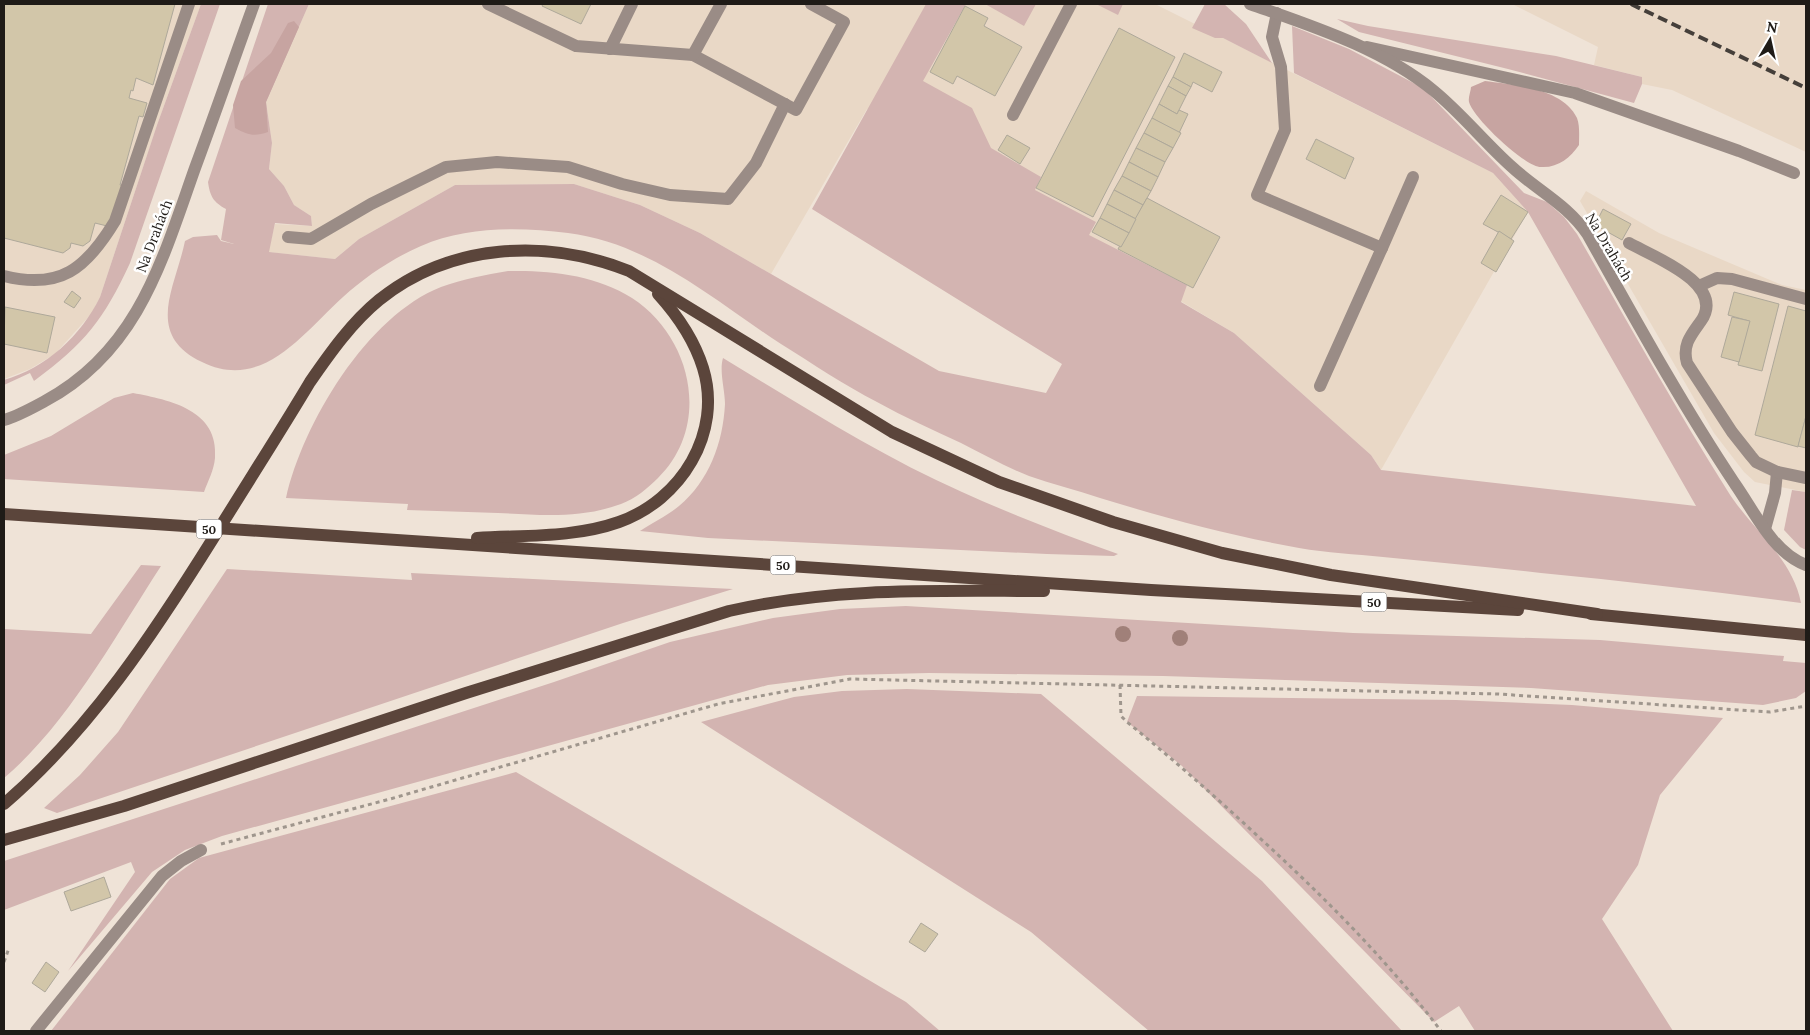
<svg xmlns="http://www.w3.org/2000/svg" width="1810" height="1035" viewBox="0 0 1810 1035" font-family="Lora,serif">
<rect width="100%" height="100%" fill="#efe3d7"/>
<g fill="#e9d8c6">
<polygon points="4,4 201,4 157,125 100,297 92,313 55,354 30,369 4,379"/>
<polygon points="309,4 1155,4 1493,173 1528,212 1381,470 1371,455 1234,333 1085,244 867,109 771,274 700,233 640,205 574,184 455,185 359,239 335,259 268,252 275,224 312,226 311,216 294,205 284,186 269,169 272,143 266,102"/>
<polygon points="1512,4 1806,4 1806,152 1672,90 1642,84 1642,77 1594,65 1598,47"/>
<polygon points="1586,191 1659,233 1782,285 1806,290 1806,492 1755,482 1744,472 1714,433 1580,201"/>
</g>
<g fill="#d3b4b1">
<path d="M201,4H220L130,263C103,321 85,343 34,381L30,373L4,385V380C46,368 81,336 100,297L157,125Z"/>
<path d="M268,4H309L266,102L272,143L269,169L284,186L294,205L311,216L312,226L275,223L269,252L335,259L359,239L455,185L574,184L640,205L700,233L939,371L1046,393L1062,364L812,209L926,4H966L923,81L972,108L991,148L1041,177L1035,190L1096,222L1089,235L1187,285L1181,302L1234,333L1371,455L1381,470L1696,506L1528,212L1493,173L1294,73L1292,26L1349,49L1423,88L1524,193L1547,202L1564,217L1577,234C1626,319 1674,406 1727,490C1751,529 1792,557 1801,603C1714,592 1628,581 1541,573C1488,567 1436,562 1383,557C1355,554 1327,553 1299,548C1232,536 1165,518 1100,498C1076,490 1052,484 1029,476C1006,467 983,454 961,443C933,430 904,417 877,402C844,385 813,364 781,344C715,301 650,243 568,233C520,227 466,226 421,246C393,258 365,277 343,297C303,333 263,392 202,362C144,334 175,289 185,241L193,237L217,235L221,241L234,244L221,240L226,209C213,202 210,196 208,182Z"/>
<polygon points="985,4 1036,4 1024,26"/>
<polygon points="1096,4 1123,4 1118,15"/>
<polygon points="1205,4 1224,4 1246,24 1272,63 1223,38 1215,38 1192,28"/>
<polygon points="1337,19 1368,26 1556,56 1642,77 1642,84 1634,103 1508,69 1359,32"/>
<path d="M508,271C550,270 596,275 632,298C692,337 712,425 658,478C648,488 635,499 621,504C581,519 540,515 498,513C468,512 437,511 407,510L408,504L286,498C303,423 367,316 441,287C463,279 485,275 508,271Z"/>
<path d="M723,358C801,405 879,455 962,492C1013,515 1065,535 1118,554L1114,556L1047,554L708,538L640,531C652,523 667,516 679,506C709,481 723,443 725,404C725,390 719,371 723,358Z"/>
<path d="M133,393C170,400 219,410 215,458C214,470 208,481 204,492L4,479V455L51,436L114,398Z"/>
<polygon points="1792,490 1806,492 1806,550 1800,547 1784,530"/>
<path d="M141,565L161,566C116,635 67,725 4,778V629L91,634Z"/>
<polygon points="227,569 412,580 411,573 733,589 623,623 57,813 44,808 80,775 118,732"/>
<polygon points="906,606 1353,633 1600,640 1784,656 1783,661 1806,663 1806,691 1796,698 1763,705 1531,688 1163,676 929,673 847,675 768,685 222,836 185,850 152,872 68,971 135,872 131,862 4,910 4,861 554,682 670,642 773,618 840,609"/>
<polygon points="907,689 1041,694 1262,881 1402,1031 1149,1031 1031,932 701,722 794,697 842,691"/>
<polygon points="1137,696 1456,700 1572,705 1723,718 1660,795 1638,865 1602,919 1673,1031 1475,1031 1459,1006 1434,1022 1182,766 1127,722"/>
<polygon points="516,772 906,1002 940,1031 51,1031 170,879 199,858"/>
</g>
<g fill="#c7a4a1">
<path d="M294,21L299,27L266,102L268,132C254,137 248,135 235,128L233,105L241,81L271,53L288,23Z"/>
<path d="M1485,81C1514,85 1563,88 1577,118C1580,126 1579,137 1579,145C1570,158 1558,168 1541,167C1525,167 1473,118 1469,102C1468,97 1471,91 1471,87Z"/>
</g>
<g fill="#d2c6a9" stroke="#aea89a">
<polygon points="4,4 175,4 153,85 136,78 133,91 131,90 129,98 147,103 143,117 139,116 120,185 125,186 111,227 95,223 90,241 83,246 71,243 70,248 63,253 4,238"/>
<polygon points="543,4 591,4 581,24 542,6"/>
<polygon points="965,6 988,18 984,26 1022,47 995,96 957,76 953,84 930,72"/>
<polygon points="1119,28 1175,57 1093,217 1036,188"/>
<polygon points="1184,53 1222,72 1212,92 1193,82 1191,87 1173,77"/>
<polygon points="1173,77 1191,87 1186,96 1168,86"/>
<polygon points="1168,86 1186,96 1177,114 1159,104"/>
<polygon points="1159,104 1177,114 1179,110 1188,114 1179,133 1152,118"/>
<polygon points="1152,118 1181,133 1173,148 1144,133"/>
<polygon points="1144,133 1173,148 1165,162 1136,148"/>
<polygon points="1007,135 1030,148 1020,164 998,150"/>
<polygon points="1316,139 1354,158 1345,179 1306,159"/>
<polygon points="1136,148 1165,162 1158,177 1129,162"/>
<polygon points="1129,162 1158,177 1151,191 1122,176"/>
<polygon points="1122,176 1151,191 1143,205 1114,190"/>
<polygon points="1114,190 1143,205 1136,219 1107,204"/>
<polygon points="1501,195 1528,212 1511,239 1483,224"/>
<polygon points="1147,198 1220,237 1193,288 1118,249"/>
<polygon points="1107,204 1136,219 1129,233 1100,218"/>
<polygon points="1603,209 1631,224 1622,240 1595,225"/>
<polygon points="1100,218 1129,233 1121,247 1092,232"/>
<polygon points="1499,231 1514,241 1496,272 1481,263"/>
<polygon points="72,291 81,298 74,308 64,302"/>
<polygon points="1734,292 1779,304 1762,371 1738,365 1749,321 1728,315"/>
<polygon points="1788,306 1806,311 1806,416 1798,447 1755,435"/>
<polygon points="5,307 55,317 47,353 4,344"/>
<polygon points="1732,317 1750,321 1739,362 1721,357"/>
<polygon points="1806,416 1806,448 1798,446"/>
<polygon points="104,877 111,897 71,911 64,892"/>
<polygon points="921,923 938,934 925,952 909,942"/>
<polygon points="46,962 59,972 45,992 32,983"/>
</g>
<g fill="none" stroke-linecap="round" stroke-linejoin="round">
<g stroke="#9f968d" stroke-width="3" stroke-dasharray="4 4" stroke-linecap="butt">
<path d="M1120,685L1121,716L1127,722C1174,760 1218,799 1262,840C1326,899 1388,961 1441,1031"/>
<polyline points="221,844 390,799 718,704 850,679 1498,694 1770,712 1806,706"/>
<polyline points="4,962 9,948"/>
</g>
<g stroke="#9a8c86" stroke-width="12">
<polyline points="488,4 576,46 693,55 796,110 844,22 811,4"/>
<polyline points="1277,13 1272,37 1281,67 1285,130 1257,195 1382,248 1320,386"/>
<polyline points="1367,47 1575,93 1739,151 1794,173"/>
<polyline points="610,49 632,4"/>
<polyline points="693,55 721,4"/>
<polyline points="1013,115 1071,4"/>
<polyline points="288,237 311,239 371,204 446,167 497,162 568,167 622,184 670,195 728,199 756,163 785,104"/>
<path d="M1629,243C1652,256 1727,284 1701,321C1691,335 1682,345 1687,363L1732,432L1751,456L1756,462L1777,472L1775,493L1765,529"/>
<polyline points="1382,248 1413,177"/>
<path d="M4,276C60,290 86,269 115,221L189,4"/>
<polyline points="1699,286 1717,278 1732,279 1806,299"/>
<polyline points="1777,472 1806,478"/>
<polyline points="36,1031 162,876 181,861 201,850"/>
</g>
<g stroke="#9a8c86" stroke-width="12">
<path d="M1250,4C1312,26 1382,48 1434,91C1462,114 1485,143 1512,167C1538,191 1568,205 1588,235C1635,319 1681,403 1735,484C1754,511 1773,553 1806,565"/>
<path d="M4,420C18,416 32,408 45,401C138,351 162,261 195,168C215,114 234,59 254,4"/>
</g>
<g stroke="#5b453b" stroke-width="12">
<polyline points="4,514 1151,590 1518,610"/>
<path d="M477,538C524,535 574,538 619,522C681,500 723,433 703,368C694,339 678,316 658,294"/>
<polyline points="1591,614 1806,635"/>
<path d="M4,804C91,729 154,633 214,537C246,485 279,434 310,382C330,353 352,322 379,300C450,243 546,238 629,271L892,432L999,482L1113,522L1222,553L1331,575L1597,614"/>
<path d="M4,840L124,806L466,693L729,611C833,587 938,591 1044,591"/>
</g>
<polyline stroke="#453f3a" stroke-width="4" stroke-dasharray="10 5" stroke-linecap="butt" points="1631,4 1806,88"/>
</g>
<g fill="#a08079">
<circle cx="1123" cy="634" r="8"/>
<circle cx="1180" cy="638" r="8"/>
</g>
<g text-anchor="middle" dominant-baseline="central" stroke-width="5" stroke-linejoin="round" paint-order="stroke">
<g fill="#fff" stroke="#625f5d" stroke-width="1">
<rect x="196.5" y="519.5" width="25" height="19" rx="4"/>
<rect x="770.5" y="555.5" width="25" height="19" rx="4"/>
<rect x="1361.5" y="592.5" width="25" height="19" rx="4"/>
</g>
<g font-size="12" font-weight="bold" fill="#1f1b17">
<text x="209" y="529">50</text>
<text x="783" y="565">50</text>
<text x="1374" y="602">50</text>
</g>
<g font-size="14" fill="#1f1b17" stroke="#fff">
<text transform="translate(154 236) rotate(-69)">Na Drahách</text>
<text transform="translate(1609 247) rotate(59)">Na Drahách</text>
</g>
</g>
<rect width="1810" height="1035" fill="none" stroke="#1f1b17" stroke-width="10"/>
<g transform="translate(1770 40) rotate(9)" stroke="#ffffff" stroke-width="4" paint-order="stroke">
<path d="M0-4L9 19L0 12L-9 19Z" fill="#1f1b17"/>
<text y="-8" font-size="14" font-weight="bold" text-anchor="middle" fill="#1f1b17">N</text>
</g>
</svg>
